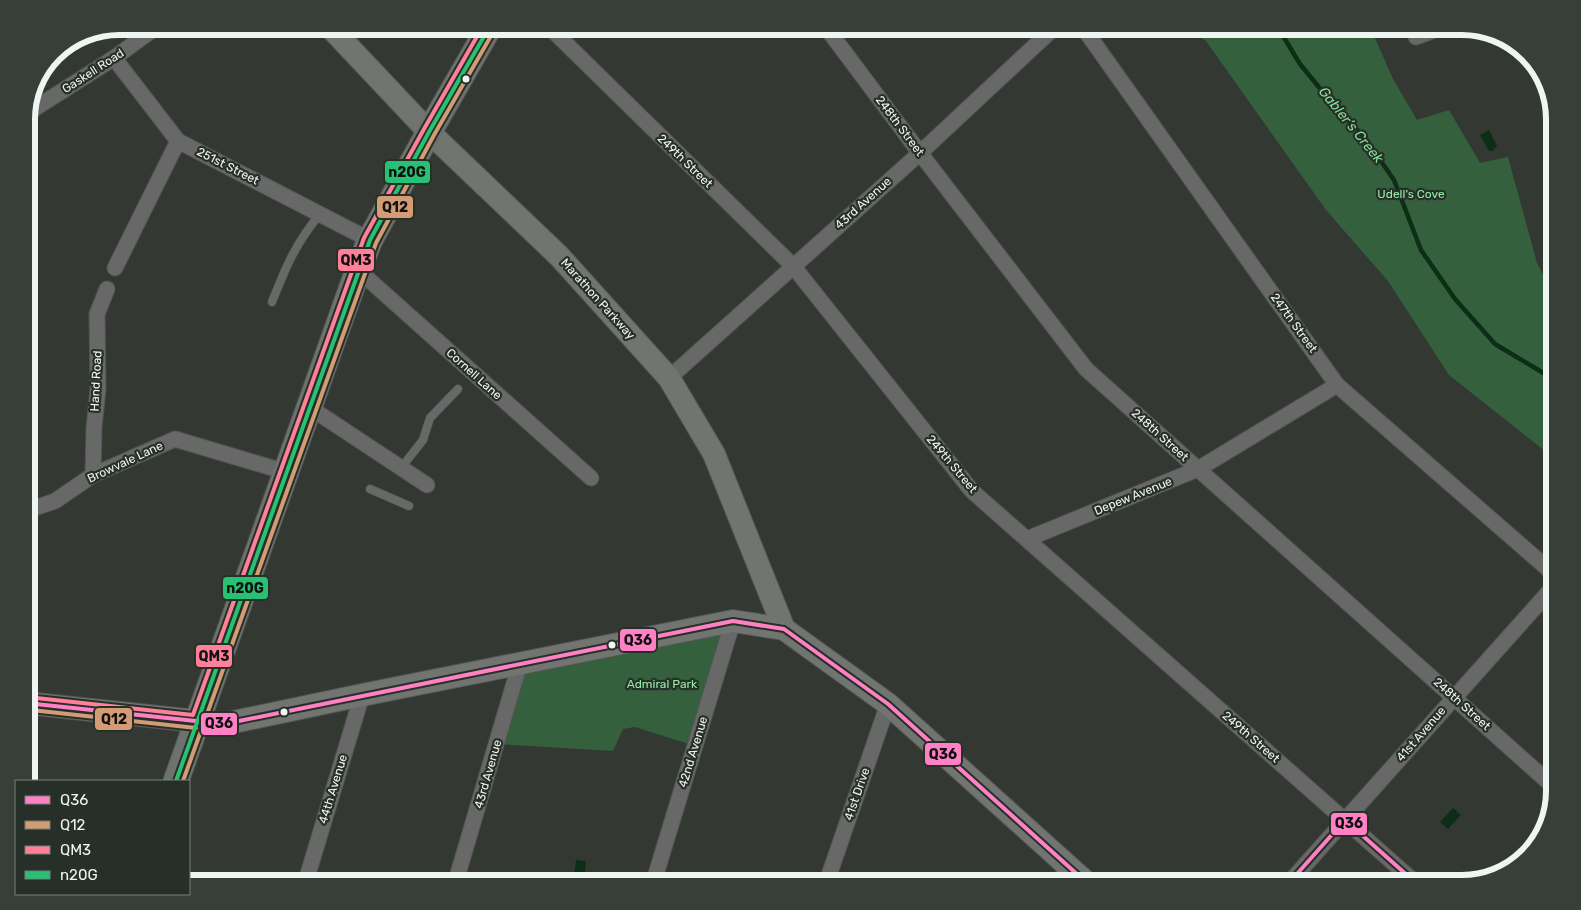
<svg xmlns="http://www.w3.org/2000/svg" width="1581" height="910" viewBox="0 0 1581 910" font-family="Rubik,sans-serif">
<rect width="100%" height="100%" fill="#333833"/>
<g fill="#34603d">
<polygon points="1189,26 1404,26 1407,33 1375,38 1393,79 1417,120 1449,110 1480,163 1508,157 1537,263 1547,283 1555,280 1555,459 1449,375 1388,281 1326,210 1206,41 1194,33"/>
<polygon points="733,621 695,746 635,727 623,729 613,751 497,744 520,663"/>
</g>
<g fill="#0d2e16">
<polygon points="1489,130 1497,146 1493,151 1489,151 1480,135"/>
<polygon points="1453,808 1461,815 1448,829 1440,822"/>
<polygon points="576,860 586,861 584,882 580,881 574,877"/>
</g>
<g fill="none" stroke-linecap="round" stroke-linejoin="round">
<polyline stroke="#0d2e16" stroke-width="4.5" points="1277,26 1300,64 1336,108 1365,138 1394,180 1421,250 1455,299 1495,344 1555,380"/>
<g stroke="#525552" stroke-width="9">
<g id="lane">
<path d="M272,302C286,267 295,244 320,214"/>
<polyline points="401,468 423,440 430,418 458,389"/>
<polyline points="370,489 409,506"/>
</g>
</g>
<g stroke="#525552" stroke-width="17">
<g id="street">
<polyline points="548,26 793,266 972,491 1417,884"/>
<polyline points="825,26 920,153 1086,369 1555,788"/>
<polyline points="1082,26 1337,385 1555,575"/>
<polyline points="1416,37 1445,26"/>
<polyline points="114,58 178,141 370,240"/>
<polyline points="26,114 114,58 158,26"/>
<polyline points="115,268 178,141"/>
<polyline points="358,270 591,478"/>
<polyline points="669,378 920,153 1056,26"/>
<polyline points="309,407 427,485"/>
<polyline points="93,475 94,428 98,389 97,314 107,289"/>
<polyline points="26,511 55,501 93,475 175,439 286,472"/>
<polyline points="1027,539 1198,469 1337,385"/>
<polyline points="305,884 362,695"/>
<polyline points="455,884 520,663"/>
<polyline points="653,884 733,621"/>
<polyline points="826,884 888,704"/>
<polyline points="1055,884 1070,868"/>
<polyline points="1288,884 1555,585"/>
</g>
</g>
<g stroke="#525552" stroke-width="24">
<g id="secondary">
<polyline points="329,26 429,132 559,256 669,378 714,454 784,629"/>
<polyline points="26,703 224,724 362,695 733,621 784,629 888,704 1088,884"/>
</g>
</g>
<g stroke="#525552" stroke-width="27">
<polyline id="primary" points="176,781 358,270 370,240 429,132 490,26"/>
</g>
<use href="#lane" stroke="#676867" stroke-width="8"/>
<use href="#street" stroke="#676867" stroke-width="15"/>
<use href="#secondary" stroke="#717471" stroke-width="22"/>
<use href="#primary" stroke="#6e726f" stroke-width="25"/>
<g stroke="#273028" stroke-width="8">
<g id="bus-1">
<polyline points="26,703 224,724 733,621 784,629 888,704 1088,884"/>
<polyline points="1288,884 1345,820 1417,884"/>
</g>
</g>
<g stroke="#273028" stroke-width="8">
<g id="bus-2">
<polyline points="31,710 196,728"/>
<polyline points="183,781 376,243 434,135 495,29"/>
</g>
</g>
<g stroke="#273028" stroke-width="8">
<polyline id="bus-3" points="27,697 193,715 364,238 424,129 483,26"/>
</g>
<g stroke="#273028" stroke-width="8">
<polyline id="bus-4" points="176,781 370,240 429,132 490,26"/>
</g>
<use href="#bus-1" stroke="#ff80c5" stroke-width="4"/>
<use href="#bus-2" stroke="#d39c74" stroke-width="4"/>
<use href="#bus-3" stroke="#ff8098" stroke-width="4"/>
<use href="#bus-4" stroke="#26c172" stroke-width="4"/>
</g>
<g fill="#eff5f0" stroke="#273028" stroke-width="2">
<circle cx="466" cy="79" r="4.5"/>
<circle cx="612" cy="645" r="4.5"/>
<circle cx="284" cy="712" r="4.5"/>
</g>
<g text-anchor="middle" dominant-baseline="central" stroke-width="4.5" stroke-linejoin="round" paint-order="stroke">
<g font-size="12" fill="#eff5f0" stroke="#273028">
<text transform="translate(93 71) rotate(-33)">Gaskell Road</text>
<text transform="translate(900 126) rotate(53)">248th Street</text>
<text transform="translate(685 161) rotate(44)">249th Street</text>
<text transform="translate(228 166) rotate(27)">251st Street</text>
<text transform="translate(863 203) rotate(-42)">43rd Avenue</text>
<text transform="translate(598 299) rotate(48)">Marathon Parkway</text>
<text transform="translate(1294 323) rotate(54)">247th Street</text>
<text transform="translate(474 374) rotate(42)">Cornell Lane</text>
<text transform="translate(96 381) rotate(-87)">Hand Road</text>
<text transform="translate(1160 435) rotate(42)">248th Street</text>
<text transform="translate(125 462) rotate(-25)">Browvale Lane</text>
<text transform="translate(952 464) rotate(50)">249th Street</text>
<text transform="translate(1133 496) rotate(-22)">Depew Avenue</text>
<text transform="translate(1462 704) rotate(42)">248th Street</text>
<text transform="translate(1421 734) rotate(-49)">41st Avenue</text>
<text transform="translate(1251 737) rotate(41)">249th Street</text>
<text transform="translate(693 752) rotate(-73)">42nd Avenue</text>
<text transform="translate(488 774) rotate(-74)">43rd Avenue</text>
<text transform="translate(333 789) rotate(-73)">44th Avenue</text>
<text transform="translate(857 794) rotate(-71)">41st Drive</text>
</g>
<g font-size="12" fill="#93eea4" stroke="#273028">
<text x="1411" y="194">Udell's Cove</text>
<text x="662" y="684">Admiral Park</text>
</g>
<g font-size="14" font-style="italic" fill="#84e096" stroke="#273028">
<text transform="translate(1351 125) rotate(51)">Gabler’s Creek</text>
</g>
</g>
<path d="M0 0H1581V910H0ZM119 35H1462A84 84 0 0 1 1546 119V791A84 84 0 0 1 1462 875H119A84 84 0 0 1 35 791V119A84 84 0 0 1 119 35Z" fill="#374038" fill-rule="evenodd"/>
<path fill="none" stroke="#eff5f0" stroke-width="6" d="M119 35H1462A84 84 0 0 1 1546 119V791A84 84 0 0 1 1462 875H119A84 84 0 0 1 35 791V119A84 84 0 0 1 119 35Z"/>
<g stroke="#273028" stroke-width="2">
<rect x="384" y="160" width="47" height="24" rx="5" fill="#26c172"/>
<rect x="376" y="195" width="38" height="24" rx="5" fill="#d39c74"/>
<rect x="337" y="248" width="38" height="24" rx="5" fill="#ff8098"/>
<rect x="222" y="576" width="47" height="24" rx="5" fill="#26c172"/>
<rect x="619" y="628" width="38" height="24" rx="5" fill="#ff80c5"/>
<rect x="195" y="644" width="38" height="24" rx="5" fill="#ff8098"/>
<rect x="94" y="707" width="39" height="24" rx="5" fill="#d39c74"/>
<rect x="200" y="712" width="38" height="24" rx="5" fill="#ff80c5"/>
<rect x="924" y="742" width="38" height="24" rx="5" fill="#ff80c5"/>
<rect x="1330" y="812" width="38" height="24" rx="5" fill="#ff80c5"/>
</g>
<g font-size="14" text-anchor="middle" font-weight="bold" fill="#111">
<text x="407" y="177">n20G</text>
<text x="395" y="212">Q12</text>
<text x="356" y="265">QM3</text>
<text x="245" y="593">n20G</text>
<text x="638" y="645">Q36</text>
<text x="214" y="661">QM3</text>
<text x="114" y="724">Q12</text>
<text x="219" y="728">Q36</text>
<text x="943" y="759">Q36</text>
<text x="1349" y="828">Q36</text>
</g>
<rect x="15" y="780" width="175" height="115" fill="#273028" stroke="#777f78"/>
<rect x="25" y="796" width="25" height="8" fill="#ff80c5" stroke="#777f78"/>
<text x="60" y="805" font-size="15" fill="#eff5f0">Q36</text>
<rect x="25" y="821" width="25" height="8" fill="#d39c74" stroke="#777f78"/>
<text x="60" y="830" font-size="15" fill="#eff5f0">Q12</text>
<rect x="25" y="846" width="25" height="8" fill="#ff8098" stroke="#777f78"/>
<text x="60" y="855" font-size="15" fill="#eff5f0">QM3</text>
<rect x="25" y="871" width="25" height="8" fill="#26c172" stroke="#777f78"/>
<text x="60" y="880" font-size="15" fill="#eff5f0">n20G</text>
</svg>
